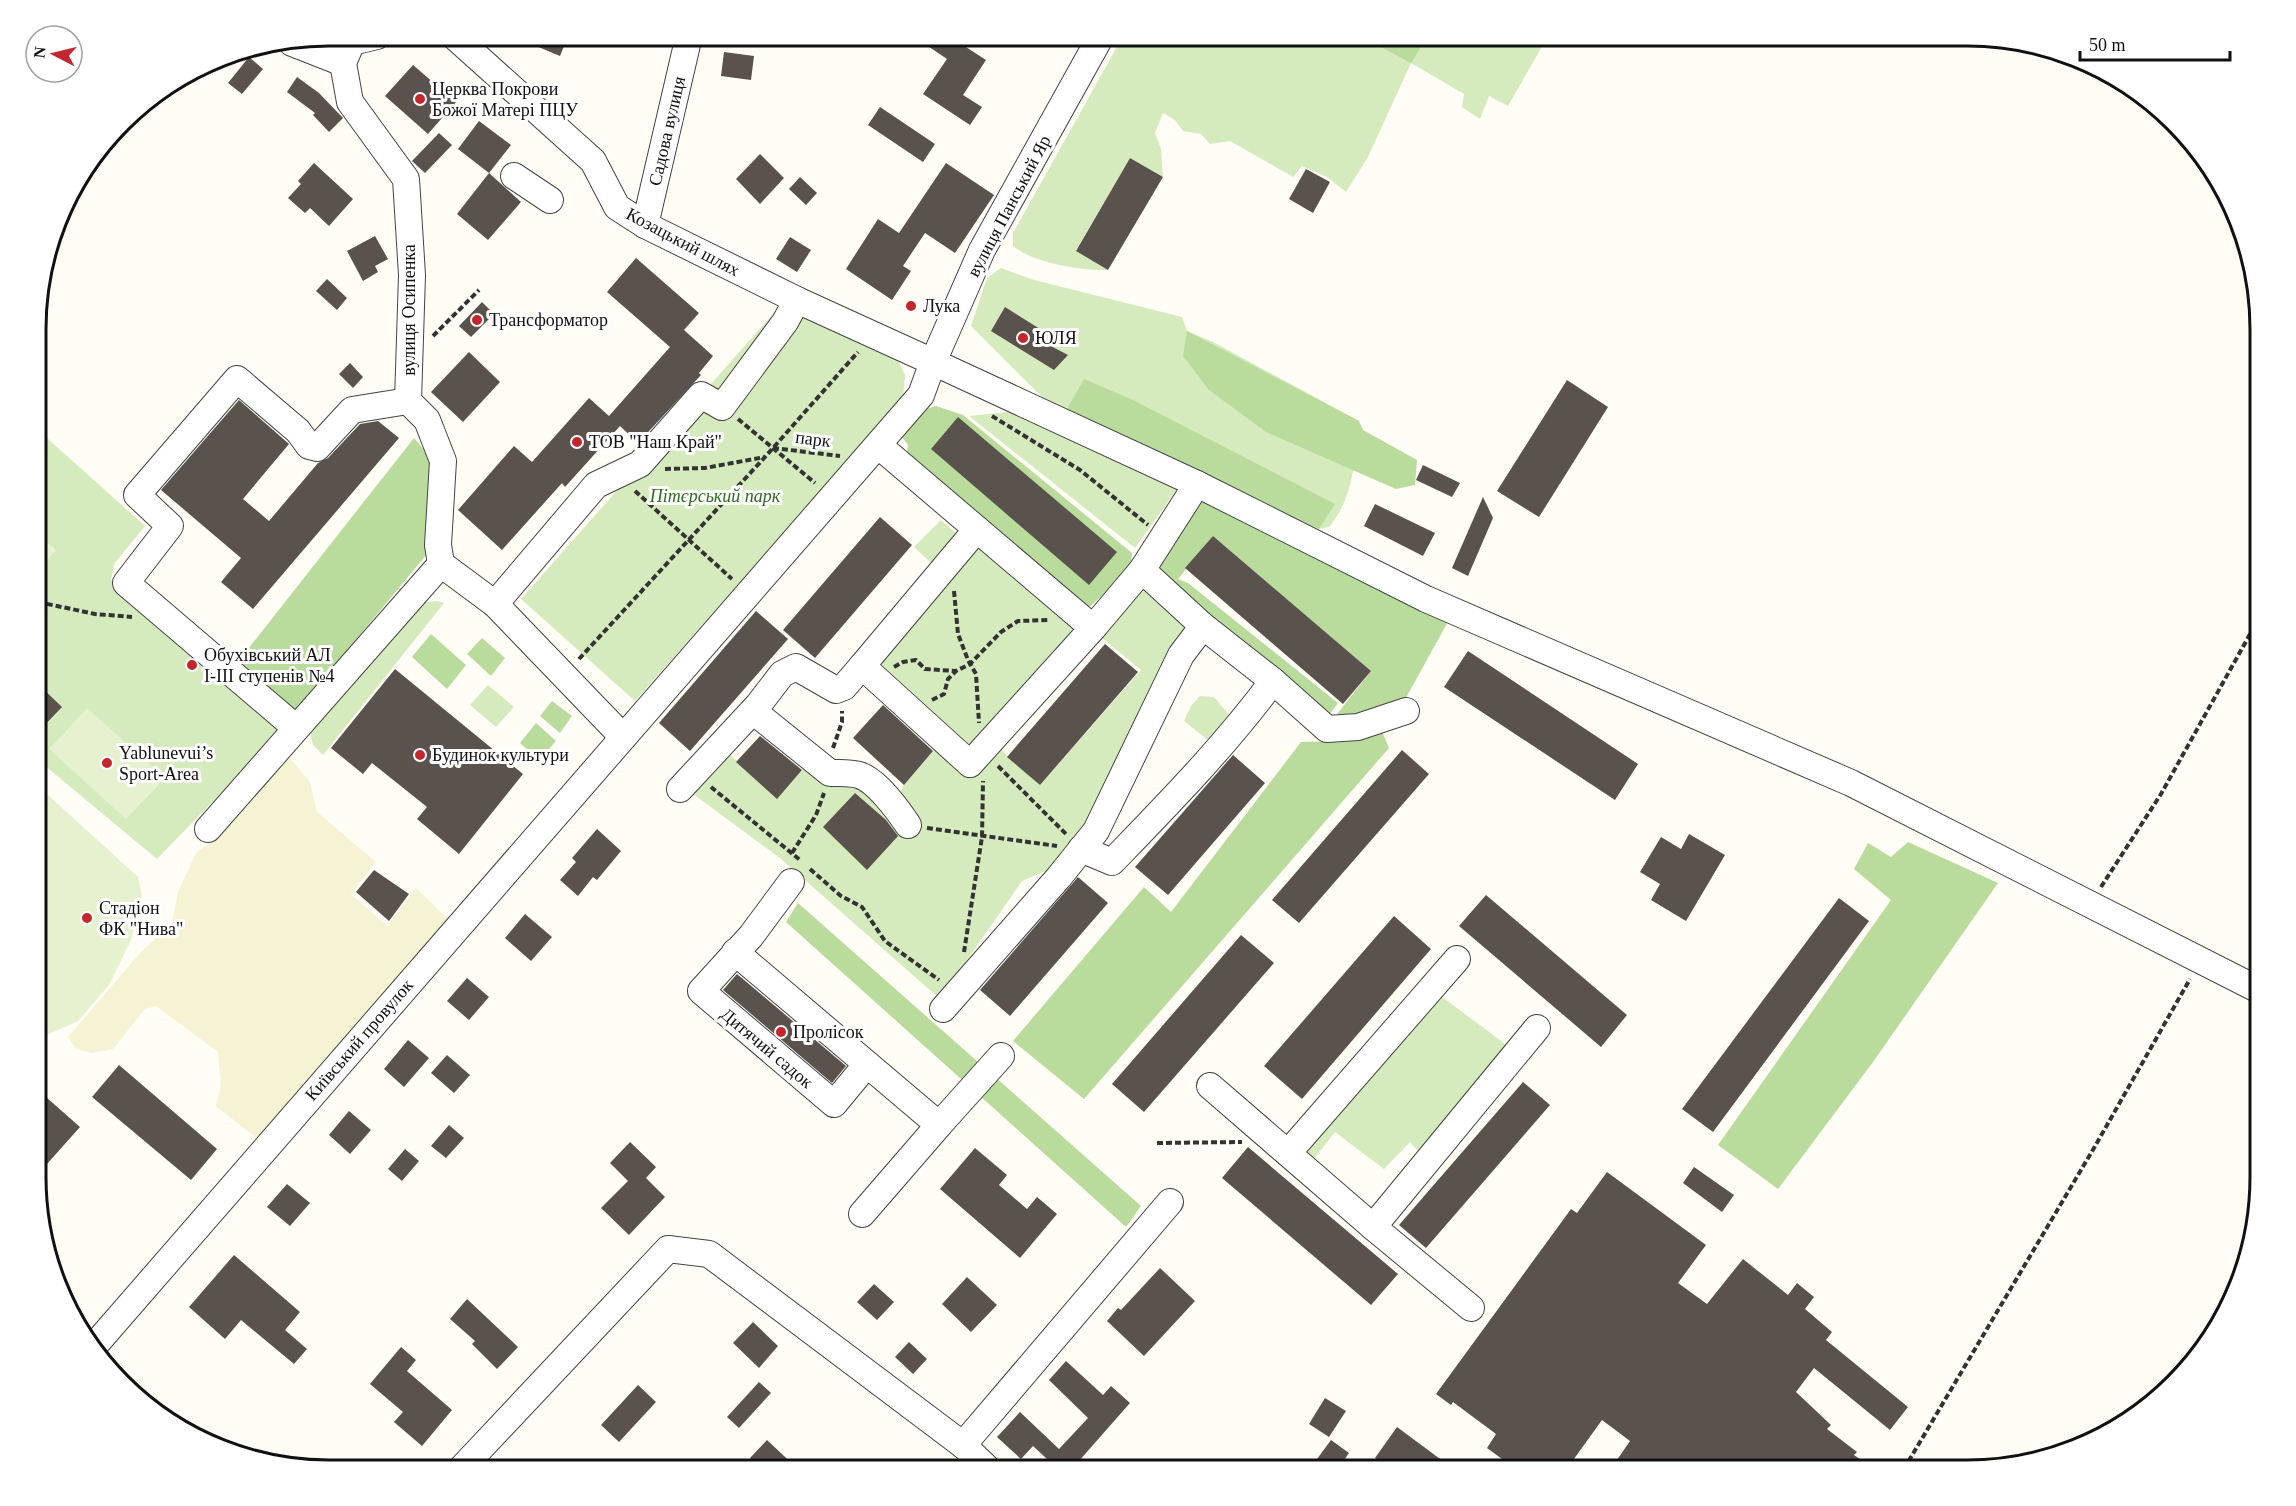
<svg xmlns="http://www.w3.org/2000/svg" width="2296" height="1506" viewBox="0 0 2296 1506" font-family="'Times New Roman',serif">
<rect width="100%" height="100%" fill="#fffdf5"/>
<polygon fill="#f6f3d4" points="289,757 310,782 317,812 376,862 351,894 387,926 416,888 448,919 259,1140 216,1106 221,1086 218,1052 156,1006 145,1009 113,1049 92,1053 76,1049 68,1037 141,952 172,923 178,892 196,853 217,838"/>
<g fill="#d5ebbd">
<path d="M1123,36H1548L1508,106L1489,96L1480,119L1462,107L1464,94L1411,63L1368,157L1346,192L1327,177L1302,166L1293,177L1230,141L1210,144L1201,134L1183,131L1175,120L1163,113L1155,133L1161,149L1163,177L1130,158L1076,250L1108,270C1082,271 1033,263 1013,246V233Z"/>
<path d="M1001,268L1034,280L1182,317L1187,331L1213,342L1359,421C1355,458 1354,498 1329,527L1319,529L1116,436L1046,401L971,326L987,278Z"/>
<polygon points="780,306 897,358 905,375 903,398 635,701 521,599"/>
<polygon points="1018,411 1180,485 1135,548 969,416"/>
<polygon points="38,430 145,526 114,564 111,580 285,727 157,859 38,760"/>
<polygon points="941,520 966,542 941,572 914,547"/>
<polygon points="978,543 1078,631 969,750 877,668"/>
<polygon points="1142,583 1191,629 1072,860 1022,881 940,999 780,858 689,791 724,749 777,798 808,764 893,804 904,785 936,748 941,745 976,775 1000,747 1008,757 1040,785 1141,670 1101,637"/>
<polygon points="437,601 444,603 323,755 313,745 309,728 419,603"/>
<polygon points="488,685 514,707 496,727 470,705"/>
<polygon points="1200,696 1214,697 1230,716 1222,730 1208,740 1184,721 1191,706"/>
<polygon points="1438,994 1508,1046 1419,1152 1410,1142 1384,1169 1335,1132 1307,1168 1296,1158"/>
</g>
<g fill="#b9dc9c">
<polygon points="1384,36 1428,36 1411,63 1379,46"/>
<polygon points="1187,331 1359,421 1363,430 1417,460 1415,485 1396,489 1266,432 1209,390 1183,356"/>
<polygon points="1084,379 1133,400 1335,504 1319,529 1065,413"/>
<polygon points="936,406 963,415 1132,553 1131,569 1084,612 906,459 908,445 899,433 916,412"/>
<polygon points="414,438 436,464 432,548 296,712 237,663"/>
<polygon points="1198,493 1450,618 1402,705 1330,723 1371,671 1213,536 1178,579 1188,583 1338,703 1326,719 1149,569"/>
<polygon points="431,634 466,665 447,689 412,657"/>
<polygon points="482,638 505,658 491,676 467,654"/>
<polygon points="552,701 572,716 560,733 540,716"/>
<polygon points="536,723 556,741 539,760 520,743"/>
<polygon points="1382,731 1389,748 1084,1099 1013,1041 1144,887 1171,912 1301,742 1340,741"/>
<polygon points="1908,842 1998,883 1873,1062 1778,1189 1718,1145 1891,900 1854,869 1868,843 1891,857"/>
<polygon points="798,903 1141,1206 1126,1227 786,922"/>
</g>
<g fill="#e6f2cf">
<polygon points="38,535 56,550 38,570"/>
<polygon points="87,708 165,778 126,819 49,749"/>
<polygon points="38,786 138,877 142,896 131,940 109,985 78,1021 38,1039"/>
</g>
<g fill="#5a524d">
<polygon points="512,36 568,36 560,56"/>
<polygon points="913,36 949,36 986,60 963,95 982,107 970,125 923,94 947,59"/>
<polygon points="724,52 754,56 751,80 721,76"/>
<polygon points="249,57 263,69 242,94 228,83"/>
<polygon points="413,65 456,102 428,134 385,96"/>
<polygon points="297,77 319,93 343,118 329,132 313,115 315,113 287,92"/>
<polygon points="880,107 935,144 923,162 868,125"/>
<polygon points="479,121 511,145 489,173 458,149"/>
<polygon points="439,133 452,145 425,173 412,161"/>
<polygon points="760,154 784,178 760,204 736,179"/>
<polygon points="1130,158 1163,177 1108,270 1076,251"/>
<polygon points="314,163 353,199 329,226 310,208 305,213 288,198 301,184 298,181"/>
<polygon points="946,163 994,195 955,253 925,233 903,266 911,271 892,300 846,269 878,219 899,233"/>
<polygon points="1306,169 1330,182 1313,213 1289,199"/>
<polygon points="489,173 521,202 488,240 457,214"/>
<polygon points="800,177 817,193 806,205 789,189"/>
<polygon points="375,236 388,259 375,266 378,272 363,281 347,251"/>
<polygon points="790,237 811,250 797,272 776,259"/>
<polygon points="636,258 699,313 684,330 713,356 699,373 701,375 638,443 620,426 565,487 562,483 502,550 458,510 514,446 532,462 589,398 609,416 670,347 607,292"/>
<polygon points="327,279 347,298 337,310 316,291"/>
<polygon points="482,302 494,314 471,337 459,326"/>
<polygon points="1005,307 1048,334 1043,342 1068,355 1054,370 991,331"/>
<polygon points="469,352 500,382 463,422 431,392"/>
<polygon points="350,363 363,377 353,388 339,374"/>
<polygon points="1567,380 1608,407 1539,517 1497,491"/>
<polygon points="239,400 289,444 243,499 269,521 318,463 328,458 360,424 378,421 399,438 253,609 221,582 241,558 161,490"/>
<polygon points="958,417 1117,552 1089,585 931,449"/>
<polygon points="1423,465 1460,483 1452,497 1416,480"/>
<polygon points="1483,497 1493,518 1468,576 1452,568"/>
<polygon points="1375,504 1435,533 1423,556 1364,526"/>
<polygon points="880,517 912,545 815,658 783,630"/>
<polygon points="1213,536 1371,671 1343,704 1185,568"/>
<polygon points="756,611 788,639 690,751 659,723"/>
<polygon points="1105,644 1138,672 1040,785 1007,757"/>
<polygon points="1468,651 1638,764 1615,800 1444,687"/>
<polygon points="395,669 523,774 459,854 417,819 427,807 372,763 363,774 331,748"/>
<polygon points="38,684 62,707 38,732"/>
<polygon points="883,705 933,751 904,785 853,738"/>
<polygon points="760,736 802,770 777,799 736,762"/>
<polygon points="1402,750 1429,774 1299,923 1272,900"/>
<polygon points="1233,755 1265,783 1168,895 1135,867"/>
<polygon points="855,793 886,820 898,836 867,870 823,827"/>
<polygon points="597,829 621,851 597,880 593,877 578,896 560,880 576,862 572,858"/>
<polygon points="1689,834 1725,855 1686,921 1651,900 1660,884 1640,872 1661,837 1681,849"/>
<polygon points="374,870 409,894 389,921 356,892"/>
<polygon points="1078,877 1108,903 1010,1016 980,990"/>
<polygon points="1486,895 1627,1015 1601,1047 1459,926"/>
<polygon points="1839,898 1869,921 1713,1132 1682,1109"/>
<polygon points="525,914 552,937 531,961 505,938"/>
<polygon points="1394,916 1431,949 1302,1099 1264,1066"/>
<polygon points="1241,935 1274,963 1144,1112 1112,1084"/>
<polygon points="737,974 846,1066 832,1083 723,990"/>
<polygon points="467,978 489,997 469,1020 447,1001"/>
<polygon points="408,1040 429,1058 404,1087 384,1069"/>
<polygon points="447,1055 470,1075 454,1093 431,1073"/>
<polygon points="119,1065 217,1149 191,1180 92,1097"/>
<polygon points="1523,1082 1550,1105 1426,1248 1399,1225"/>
<polygon points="38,1090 80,1127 38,1174"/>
<polygon points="349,1111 371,1130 350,1154 329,1135"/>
<polygon points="449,1125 464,1138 446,1158 431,1146"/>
<polygon points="630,1142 656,1167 646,1178 665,1197 629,1235 601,1208 628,1181 610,1163"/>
<polygon points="1248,1147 1398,1274 1371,1305 1222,1178"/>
<polygon points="975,1148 1007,1175 999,1185 1027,1209 1037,1197 1057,1214 1020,1258 940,1189"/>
<polygon points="405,1149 419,1161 402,1181 388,1169"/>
<polygon points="1694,1167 1734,1195 1722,1212 1683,1183"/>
<polygon points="1607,1172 1706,1245 1678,1283 1707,1304 1743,1259 1788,1295 1797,1283 1814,1297 1805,1309 1832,1332 1826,1340 1908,1407 1890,1430 1814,1368 1796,1392 1831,1425 1827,1429 1857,1452 1854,1455 1874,1469 1610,1470 1630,1441 1602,1420 1566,1470 1517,1470 1487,1448 1496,1434 1453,1402 1451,1405 1436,1394 1571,1209 1577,1213"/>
<polygon points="287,1184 310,1203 290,1226 267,1207"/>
<polygon points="234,1255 300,1312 285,1330 307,1349 294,1364 241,1320 225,1339 189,1307"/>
<polygon points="1160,1268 1195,1301 1144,1356 1107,1321 1118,1308 1121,1310"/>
<polygon points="967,1277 997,1305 971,1332 942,1304"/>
<polygon points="874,1284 894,1302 877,1320 857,1302"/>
<polygon points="467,1299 518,1347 497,1369 472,1344 475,1341 450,1319"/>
<polygon points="753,1322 778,1346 759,1368 733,1343"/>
<polygon points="909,1342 927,1359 913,1374 895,1357"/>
<polygon points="401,1347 416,1360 407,1371 452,1410 422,1446 394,1422 403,1412 370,1384"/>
<polygon points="1066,1361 1103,1395 1111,1386 1130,1403 1071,1470 1059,1470 1033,1446 1021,1459 997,1437 1020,1412 1059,1449 1088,1418 1049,1380"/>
<polygon points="759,1382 771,1393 739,1428 727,1417"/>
<polygon points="638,1385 656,1402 619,1442 601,1425"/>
<polygon points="1325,1398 1346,1411 1329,1437 1309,1424"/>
<polygon points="1397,1427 1455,1470 1391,1470 1375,1458"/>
<polygon points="767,1440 799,1470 763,1470 750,1458"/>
<polygon points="1331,1440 1349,1453 1337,1470 1309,1470"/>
</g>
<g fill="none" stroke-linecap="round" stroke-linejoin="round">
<g stroke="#444" stroke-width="28">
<g id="minor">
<polyline points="353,36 352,42 377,36"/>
<polyline points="1101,36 982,250 933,362 1197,484 1426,599 1851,783 2259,990"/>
<polyline points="352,42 343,63 350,102 406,179 412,275 408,401 427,420 443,461 438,545 441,564"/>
<polyline points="292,43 343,63"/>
<polyline points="514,176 550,200"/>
<polyline points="645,225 689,36"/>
<polyline points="878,445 1093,628 970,764 862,666 977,529"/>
<polyline points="441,564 495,604 623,737"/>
<polyline points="495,604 596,485 640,464 701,395 722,407 785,322 797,300"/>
<polyline points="1093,628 1142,570"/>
<polyline points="1273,681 1327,729 1358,727 1406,711"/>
<path d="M753,711L830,773C840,773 849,772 859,775C876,780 898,810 908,825"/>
<polyline points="296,728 126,583 170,526 137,495 237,379 298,431 309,446 317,448 352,410 408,401"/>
<polyline points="680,789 759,704 782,674 796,667 836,690 844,687 862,666"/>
<polyline points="208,829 441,564"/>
<path d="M1081,849L1112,862C1168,804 1225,746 1273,681L1203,626"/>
<polyline points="791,882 751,936 701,991 834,1104 867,1064 939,1125 1001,1056"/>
<polyline points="735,952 867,1064"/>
<polyline points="943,1009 1059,877 1096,831 1181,655 1203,626 1142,570 1197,484"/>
<polyline points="1210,1086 1373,1227 1471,1308"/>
<polyline points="1288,1153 1457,959"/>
<polyline points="862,1214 939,1125"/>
<polyline points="1373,1227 1537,1028"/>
<polyline points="95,1345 921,395 933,362 797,300 645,225 617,207 593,161 454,36"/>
<polyline points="963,1445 989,1470"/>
<polyline points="460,1470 668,1249 709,1254 963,1445 1170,1202"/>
</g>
</g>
<g stroke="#333" stroke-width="4" stroke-dasharray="6 3" stroke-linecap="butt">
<polyline points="433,336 479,290"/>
<polyline points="992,416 1080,470 1148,525"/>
<polyline points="738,419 815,483"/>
<polyline points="773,448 840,456"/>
<polyline points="665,469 705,468 765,457"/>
<polyline points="635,491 732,579"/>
<polyline points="954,591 958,634 968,660 976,674 979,723"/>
<polyline points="38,602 95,614 132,617"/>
<polyline points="579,659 765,457 858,352"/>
<polyline points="894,667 903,662 916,660 925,669 956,671"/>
<polyline points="932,700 944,694 948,679 956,671 970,664 1001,632 1018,621 1049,620"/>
<polyline points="833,748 842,722 842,711"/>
<polyline points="998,766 1067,835"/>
<polyline points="711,787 800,860"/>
<polyline points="927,828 1057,846"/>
<polyline points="792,853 816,815 824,793"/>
<polyline points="810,869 841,896 862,907 885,941 939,980"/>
<polyline points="2101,887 2161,794 2259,618"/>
<polyline points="964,952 982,837 983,781"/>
<polyline points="1157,1143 1242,1142"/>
<polyline points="1904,1469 2094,1148 2190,979"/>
</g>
<use href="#minor" stroke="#fff" stroke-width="26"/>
</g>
<g fill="#c4262e" stroke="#fff" stroke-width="2">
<circle cx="420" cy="99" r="6"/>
<circle cx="911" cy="306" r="6"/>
<circle cx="477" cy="320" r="6"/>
<circle cx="1023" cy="338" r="6"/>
<circle cx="577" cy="442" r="6"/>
<circle cx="192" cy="665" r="6"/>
<circle cx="420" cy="755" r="6"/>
<circle cx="107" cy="763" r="6"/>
<circle cx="87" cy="918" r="6"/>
<circle cx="781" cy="1032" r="6"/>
</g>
<g text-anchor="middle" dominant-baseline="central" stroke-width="6" stroke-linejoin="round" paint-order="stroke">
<g font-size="18" fill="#111" stroke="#fff" text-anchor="start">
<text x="432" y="89">Церква Покрови<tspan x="432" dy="21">Божої Матері ПЦУ</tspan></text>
<text x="923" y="306">Лука</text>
<text x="489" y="320">Трансформатор</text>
<text x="1035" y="338">ЮЛЯ</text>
<text x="589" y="442">ТОВ "Наш Край"</text>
<text x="204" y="655">Обухівський АЛ<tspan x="204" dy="21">І-ІІІ ступенів №4</tspan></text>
<text x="119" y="753">Yablunevui’s<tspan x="119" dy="21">Sport-Area</tspan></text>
<text x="432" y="755">Будинок культури</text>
<text x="99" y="908">Стадіон<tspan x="99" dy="21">ФК "Нива"</tspan></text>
<text x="793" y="1032">Пролісок</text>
</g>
<g font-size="18" fill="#111" stroke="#fff">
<text transform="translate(667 131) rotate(-77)">Садова вулиця</text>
<text transform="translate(1009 206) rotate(-62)">вулиця Панський Яр</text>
<text transform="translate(683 242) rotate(28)">Козацький шлях</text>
<text transform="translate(409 310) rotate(-90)">вулиця Осипенка</text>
<text transform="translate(813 439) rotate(7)">парк</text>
<text transform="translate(359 1040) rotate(-49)">Київський провулок</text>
<text transform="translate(767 1048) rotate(40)">Дитячий садок</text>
</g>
<g font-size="18" font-style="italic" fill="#2f6b1f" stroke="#fff">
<text x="715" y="496">Пітєрський парк</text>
</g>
</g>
<path d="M0 0H2296V1506H0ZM329 46H1967A283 283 0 0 1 2250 329V1177A283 283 0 0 1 1967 1460H329A283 283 0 0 1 46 1177V329A283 283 0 0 1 329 46Z" fill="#fff" fill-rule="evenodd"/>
<path fill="none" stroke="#111" stroke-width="3" d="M329 46H1967A283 283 0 0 1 2250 329V1177A283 283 0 0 1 1967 1460H329A283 283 0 0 1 46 1177V329A283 283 0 0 1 329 46Z"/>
<g transform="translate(54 54) rotate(277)"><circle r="28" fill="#ffffff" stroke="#a0a0a0" stroke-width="1.5"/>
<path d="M0-4.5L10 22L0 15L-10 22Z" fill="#c4262e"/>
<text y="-9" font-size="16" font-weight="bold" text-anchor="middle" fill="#111111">N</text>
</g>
<path d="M2080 51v9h150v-9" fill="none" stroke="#111111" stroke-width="3"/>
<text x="2089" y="51" font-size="18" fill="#111111" stroke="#ffffff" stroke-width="4.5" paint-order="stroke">50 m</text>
</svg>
